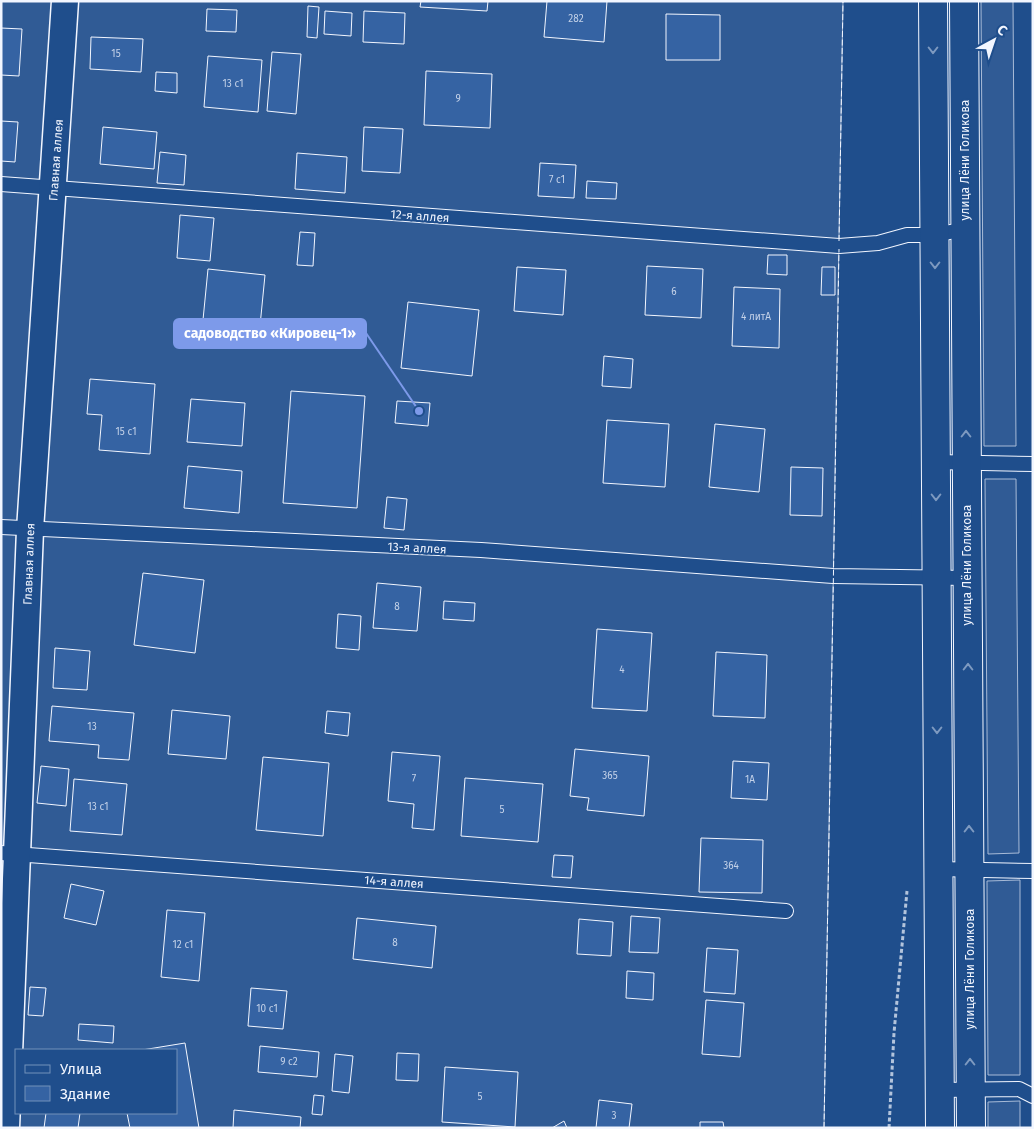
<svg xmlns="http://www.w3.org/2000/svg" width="1034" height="1129" viewBox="0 0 1034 1129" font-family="'Fira Sans',sans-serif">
<rect width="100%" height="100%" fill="#1f4e8c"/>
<g fill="#305b95" stroke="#a8bbd7" fill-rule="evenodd">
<path d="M1,1H843L824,1128H1ZM16,1050H176V1113H16Z"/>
<polygon points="981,1 1013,1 1016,446 984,446"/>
<polygon points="985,479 1016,479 1019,853 988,854"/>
<polygon points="1020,880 1020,1075 988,1075 987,881"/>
<polygon points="1020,1101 1020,1128 988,1128 988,1102"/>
</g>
<g fill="#3563a3" stroke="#f2f6ff">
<polygon points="421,1 488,1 487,11 420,7"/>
<polygon points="547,1 607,1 604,42 544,37"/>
<polygon points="308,6 319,7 317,38 307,37"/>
<polygon points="207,9 237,10 236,32 206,31"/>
<polygon points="325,11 352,13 351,36 324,34"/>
<polygon points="364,11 405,13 404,44 363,42"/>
<polygon points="666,14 720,15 720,60 666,60"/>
<polygon points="1,28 22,29 19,76 1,75"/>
<polygon points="91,37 143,39 141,72 90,69"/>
<polygon points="272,52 301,54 296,114 267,111"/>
<polygon points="208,56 262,60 258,112 204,107"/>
<polygon points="426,71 492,74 490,128 424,125"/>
<polygon points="156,72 177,73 177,93 155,91"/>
<polygon points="1,121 18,122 15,162 1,161"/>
<polygon points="103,127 157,132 154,169 100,164"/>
<polygon points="364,127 403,129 400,173 362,171"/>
<polygon points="160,152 186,155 184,185 157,183"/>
<polygon points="297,153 347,157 345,193 295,189"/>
<polygon points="540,163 576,165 574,198 538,196"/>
<polygon points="587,181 617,183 616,199 586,198"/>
<polygon points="180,215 214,218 210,261 177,258"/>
<polygon points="300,232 315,233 313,266 297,265"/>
<polygon points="768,255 787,255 787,275 767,274"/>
<polygon points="647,266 703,269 701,318 645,315"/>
<polygon points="517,267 566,270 563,315 514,311"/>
<polygon points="822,267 835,267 835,295 821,295"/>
<polygon points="208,269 265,275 259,336 202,330"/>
<polygon points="734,287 780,289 779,348 732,346"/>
<polygon points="408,302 479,310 472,376 401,368"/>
<polygon points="604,356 633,359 631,388 602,386"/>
<polygon points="90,379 155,384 150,454 99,450 102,415 87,414"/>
<polygon points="291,391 365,396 357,508 283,503"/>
<polygon points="191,399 245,403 242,446 187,442"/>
<polygon points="397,401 430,403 428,426 395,423"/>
<polygon points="607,420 669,424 665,487 603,483"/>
<polygon points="715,424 765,429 759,492 709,487"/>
<polygon points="188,466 242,471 239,513 184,508"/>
<polygon points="791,467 823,468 822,516 790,515"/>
<polygon points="387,497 407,499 404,530 384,528"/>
<polygon points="143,573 204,580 195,653 134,645"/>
<polygon points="377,583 421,587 417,631 373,628"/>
<polygon points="444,601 475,603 474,621 443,619"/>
<polygon points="338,614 361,616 359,650 336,648"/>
<polygon points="597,629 652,633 647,711 592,708"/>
<polygon points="55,648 90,651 87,690 53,688"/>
<polygon points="716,652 767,655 765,718 713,716"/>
<polygon points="52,706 134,713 129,760 98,758 99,745 49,741"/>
<polygon points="172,710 230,716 226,759 168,754"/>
<polygon points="327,711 350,713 348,736 325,733"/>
<polygon points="575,749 649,756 644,816 587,810 589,798 570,796"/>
<polygon points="392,752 440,756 434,830 412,828 414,804 388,801"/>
<polygon points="263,757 329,763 323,836 256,830"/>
<polygon points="733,761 769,763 767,800 731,798"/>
<polygon points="41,766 69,769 66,806 37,803"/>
<polygon points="465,778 543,784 538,842 461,836"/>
<polygon points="74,779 127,784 122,835 70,831"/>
<polygon points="701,838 763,840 762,893 699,892"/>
<polygon points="554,855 573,856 571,878 552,877"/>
<polygon points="71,884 104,891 96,925 64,918"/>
<polygon points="167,910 205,913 199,981 161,977"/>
<polygon points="631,916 660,918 658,953 629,952"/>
<polygon points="357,918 436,926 432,968 353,959"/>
<polygon points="579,919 613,922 611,956 577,954"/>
<polygon points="707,948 738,950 735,994 704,992"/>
<polygon points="627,971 654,973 653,1000 626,998"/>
<polygon points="30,987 46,988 43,1016 28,1015"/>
<polygon points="251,988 287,991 283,1029 248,1026"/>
<polygon points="706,1000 744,1003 740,1057 702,1054"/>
<polygon points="79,1024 114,1026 113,1043 78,1040"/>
<polygon points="185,1043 199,1128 130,1128 127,1113 176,1113 176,1050 142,1050"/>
<polygon points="260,1046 319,1052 317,1077 258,1072"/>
<polygon points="397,1053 419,1054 418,1081 396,1080"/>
<polygon points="335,1054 353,1056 349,1093 332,1091"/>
<polygon points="445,1067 518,1072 515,1127 442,1122"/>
<polygon points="314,1095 324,1096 322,1115 312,1114"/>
<polygon points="599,1100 632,1104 629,1128 596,1128"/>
<polygon points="234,1110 301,1117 300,1128 233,1128"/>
<polygon points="46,1113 80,1113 78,1128 44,1128"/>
<polygon points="564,1121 567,1128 552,1128"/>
<polygon points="700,1122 723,1122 724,1128 700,1128"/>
</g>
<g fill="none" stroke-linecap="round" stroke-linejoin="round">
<g stroke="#f2f6ff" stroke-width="16">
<g id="service">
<polyline points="1,184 839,246 878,243 907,235 935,235 965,229"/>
<polyline points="936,462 1033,464"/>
<polyline points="1,527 481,550 833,576 967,578"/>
<polyline points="1,853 786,911"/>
<polyline points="938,869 1033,871"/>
<polyline points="940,1090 1019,1089 1033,1096"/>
</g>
</g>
<g stroke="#f2f6ff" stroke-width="29">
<polyline id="minor" points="6,1128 30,530 65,1"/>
</g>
<g stroke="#f2f6ff" stroke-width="30">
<g id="tertiary">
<polyline points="933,1 940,1128"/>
<polyline points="964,1 971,1128"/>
</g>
</g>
<polyline stroke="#b3c4dc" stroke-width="3" stroke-dasharray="4 2.5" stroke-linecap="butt" points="889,1128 894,1033 907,891"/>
<use href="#service" stroke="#1f4e8c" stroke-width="14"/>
<use href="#minor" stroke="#1f4e8c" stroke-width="26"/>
<use href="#tertiary" stroke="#1f4e8c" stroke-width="28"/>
<g stroke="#f2f6ff" stroke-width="1" stroke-dasharray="6 2.5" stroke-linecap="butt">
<polyline points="839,241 843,1"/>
<polyline points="824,1128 839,249"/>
</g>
</g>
<defs><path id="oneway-chevron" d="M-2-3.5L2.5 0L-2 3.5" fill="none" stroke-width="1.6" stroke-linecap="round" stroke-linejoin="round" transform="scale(1.25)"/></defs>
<g stroke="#7e9ac0">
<use href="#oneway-chevron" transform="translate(933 50) rotate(90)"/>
<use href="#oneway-chevron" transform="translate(935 265) rotate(90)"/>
<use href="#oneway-chevron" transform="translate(966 434) rotate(-90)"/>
<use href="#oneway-chevron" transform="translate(936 497) rotate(90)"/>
<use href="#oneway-chevron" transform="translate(968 667) rotate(-90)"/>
<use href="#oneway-chevron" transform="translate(937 730) rotate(90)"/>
<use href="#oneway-chevron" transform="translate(969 829) rotate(-90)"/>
<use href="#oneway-chevron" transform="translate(970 1062) rotate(-90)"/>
</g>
<g text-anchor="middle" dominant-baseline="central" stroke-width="4" stroke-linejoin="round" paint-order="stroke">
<g font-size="10" fill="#c3d1e8">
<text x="576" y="19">282</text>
<text x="116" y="54">15</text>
<text x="233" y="84">13 с1</text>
<text x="458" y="99">9</text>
<text x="557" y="180">7 с1</text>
<text x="674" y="292">6</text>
<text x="756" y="317">4 литА</text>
<text x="126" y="432">15 с1</text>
<text x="397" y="607">8</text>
<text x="622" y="670">4</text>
<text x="92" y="727">13</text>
<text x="610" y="776">365</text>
<text x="414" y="779">7</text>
<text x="750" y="780">1А</text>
<text x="98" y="807">13 с1</text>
<text x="502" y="810">5</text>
<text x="731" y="866">364</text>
<text x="395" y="943">8</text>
<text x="183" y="945">12 с1</text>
<text x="267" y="1009">10 с1</text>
<text x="289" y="1062">9 с2</text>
<text x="480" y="1097">5</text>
<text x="614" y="1116">3</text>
</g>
<g font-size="12" fill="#f2f6ff" stroke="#1f4e8c">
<text transform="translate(56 160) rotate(-86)">Главная аллея</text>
<text transform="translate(965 160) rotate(-90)">улица Лёни Голикова</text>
<text transform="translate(420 216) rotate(4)">12-я аллея</text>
<text transform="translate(417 548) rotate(3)">13-я аллея</text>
<text transform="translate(29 564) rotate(-88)">Главная аллея</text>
<text transform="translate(967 565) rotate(-90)">улица Лёни Голикова</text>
<text transform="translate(394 882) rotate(4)">14-я аллея</text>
<text transform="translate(970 969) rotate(-90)">улица Лёни Голикова</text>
</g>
</g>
<path fill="none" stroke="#7d9aea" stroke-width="2" d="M419 411L366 333"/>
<circle fill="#7d9aea" stroke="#1f4e8c" stroke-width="2" cx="419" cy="411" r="5"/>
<rect fill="#7d9aea" stroke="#7d9aea" stroke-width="2" x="174" y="319" width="192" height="29" rx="5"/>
<g font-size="14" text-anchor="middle" font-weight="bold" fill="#fff">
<text x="270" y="338">садоводство «Кировец-1»</text>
</g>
<rect width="1034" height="1129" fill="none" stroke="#f2f6ff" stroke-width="5"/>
<rect x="15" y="1049" width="162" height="65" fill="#1f4e8c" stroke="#7391ba"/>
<rect x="25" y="1065" width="25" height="8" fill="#1f4e8c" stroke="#7391ba"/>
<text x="60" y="1074" font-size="15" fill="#f2f6ff">Улица</text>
<rect x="25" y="1086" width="25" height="15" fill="#3563a3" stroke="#7391ba"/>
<text x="60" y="1099" font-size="15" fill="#f2f6ff">Здание</text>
<g transform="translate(994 40) rotate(40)" stroke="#1f4e8c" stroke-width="4" paint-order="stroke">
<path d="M0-4L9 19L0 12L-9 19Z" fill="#f2f6ff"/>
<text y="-8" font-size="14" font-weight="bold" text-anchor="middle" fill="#f2f6ff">С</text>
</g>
</svg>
